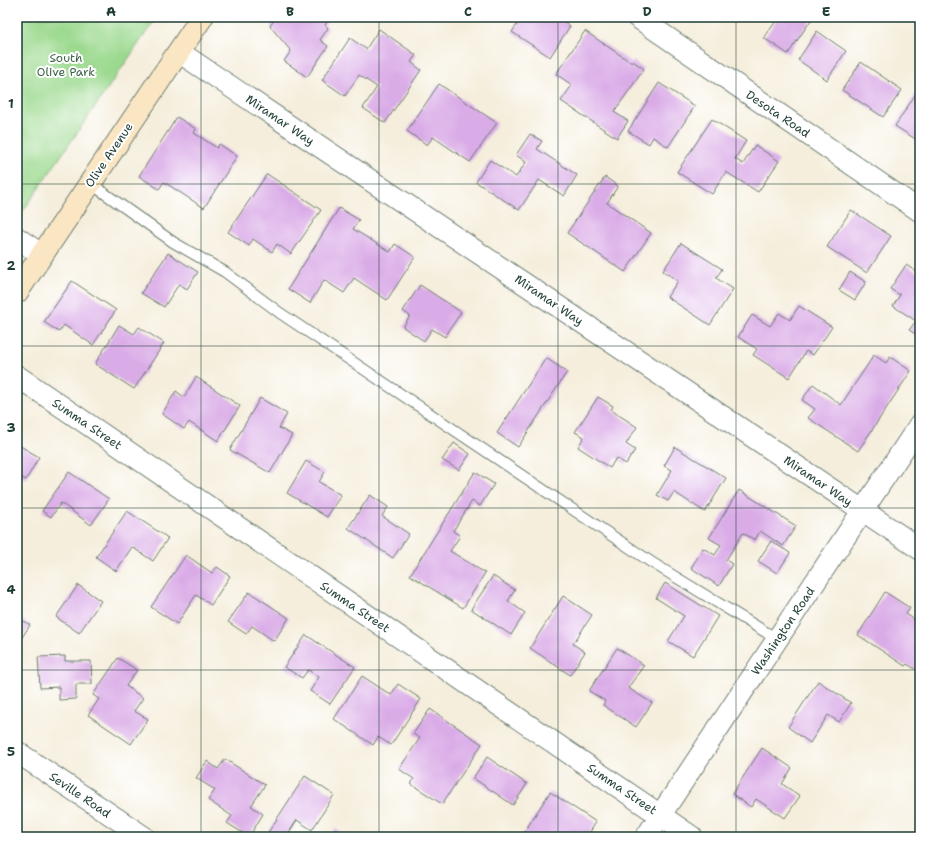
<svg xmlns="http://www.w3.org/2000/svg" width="937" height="854" viewBox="0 0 937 854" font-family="'Shantell Sans',sans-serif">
<rect width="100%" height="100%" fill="#fff"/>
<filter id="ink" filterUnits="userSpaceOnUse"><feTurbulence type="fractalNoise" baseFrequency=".025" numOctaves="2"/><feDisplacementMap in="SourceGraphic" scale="8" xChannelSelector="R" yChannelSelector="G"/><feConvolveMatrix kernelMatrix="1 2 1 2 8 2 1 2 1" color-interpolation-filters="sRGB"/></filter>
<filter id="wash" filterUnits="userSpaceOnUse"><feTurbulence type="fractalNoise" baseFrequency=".012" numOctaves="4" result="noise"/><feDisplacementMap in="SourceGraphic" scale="16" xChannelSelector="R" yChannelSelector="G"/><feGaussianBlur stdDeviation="0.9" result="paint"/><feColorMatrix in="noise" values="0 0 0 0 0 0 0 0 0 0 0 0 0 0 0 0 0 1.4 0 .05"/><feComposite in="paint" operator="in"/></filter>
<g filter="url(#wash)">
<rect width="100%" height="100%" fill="#f5eedc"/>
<polygon fill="#9bd98e" stroke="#5d8b61" points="17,17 157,17 23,211 17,207"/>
<g id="blocks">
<g fill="#daace7">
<polygon points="276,17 330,17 325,25 328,28 320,40 328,46 307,77 284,61 291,51 270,26"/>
<polygon points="522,17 557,17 570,26 550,57 512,32"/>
<polygon points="770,17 813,17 788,54 764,38 776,21"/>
<polygon points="379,29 416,55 411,62 421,70 385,123 363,108 377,87 359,75 345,96 322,80 350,38 366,49"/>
<polygon points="585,31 632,63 633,61 644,69 614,112 628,121 617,138 561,101 572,85 556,74"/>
<polygon points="817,31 846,51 827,80 798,60"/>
<polygon points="861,62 902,90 883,117 842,90"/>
<polygon points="659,83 695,106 668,147 653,137 649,144 628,131"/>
<polygon points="439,84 497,123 470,162 433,137 427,145 407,131"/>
<polygon points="917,92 920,94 920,142 895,126"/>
<polygon points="177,117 196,129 194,133 217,148 219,144 237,156 204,208 164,182 159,189 139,176"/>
<polygon points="712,119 746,141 735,159 743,164 755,145 779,161 758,192 726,172 712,194 677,172"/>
<polygon points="530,134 542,141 537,149 577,175 564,196 539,180 519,210 476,182 490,160 516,177 526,162 516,155"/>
<polygon points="267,174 321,210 291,254 277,244 272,252 253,239 249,246 228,232"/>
<polygon points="605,177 618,186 607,203 651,233 625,272 567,233"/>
<polygon points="339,208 359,220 353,229 390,252 395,244 415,257 387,300 354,278 344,293 324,280 310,303 288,289"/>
<polygon points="851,210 891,236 867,273 827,247"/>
<polygon points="681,243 722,269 716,278 733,289 710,325 667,297 678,281 663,271"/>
<polygon points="168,253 198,272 187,289 179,284 164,307 141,293"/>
<polygon points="906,265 920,274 920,337 909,330 916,321 893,306 900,295 890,289"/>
<polygon points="850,272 866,282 855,300 839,290"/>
<polygon points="72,281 116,310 93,345 64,325 59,332 44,322"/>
<polygon points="420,285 461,312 445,337 432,329 424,341 403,327 410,316 403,311"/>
<polygon points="799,306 832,327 813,355 806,351 789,378 753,355 757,349 738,337 752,315 770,326 779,313 790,320"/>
<polygon points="119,325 134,334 139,327 164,343 134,389 95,364"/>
<polygon points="874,355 886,363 890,357 911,371 858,451 808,418 815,409 802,400 813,384 841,405"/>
<polygon points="546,358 567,372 518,447 497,433"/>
<polygon points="196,377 240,406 218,441 189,422 184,429 162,414 176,391 184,397"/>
<polygon points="598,397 613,406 611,410 637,427 626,444 635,450 626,464 616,458 610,468 578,447 584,437 575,432"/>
<polygon points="260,398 287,414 279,428 292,435 270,473 230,450"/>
<polygon points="454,443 470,454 459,470 442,460"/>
<polygon points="17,444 39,457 26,480 17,475"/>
<polygon points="675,447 726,478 705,512 674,492 668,501 657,495 672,470 664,466"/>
<polygon points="306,461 325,472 319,482 341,495 327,517 287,493"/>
<polygon points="69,472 109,499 91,525 61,503 51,517 42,511"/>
<polygon points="475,472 494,484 480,506 472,501 453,531 460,536 450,551 485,573 463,608 410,575"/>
<polygon points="739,490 796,526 783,546 760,531 755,540 743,533 726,560 732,564 719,586 691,568 703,548 715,555 721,545 709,538"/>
<polygon points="370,495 388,507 382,516 409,534 393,558 348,528"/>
<polygon points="127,511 168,538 153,561 132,547 116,571 96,557"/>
<polygon points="771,541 790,553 777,573 758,561"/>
<polygon points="186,555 212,573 217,567 230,576 211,605 196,595 177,624 151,607"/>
<polygon points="493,576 515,590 508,601 525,613 511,635 471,609"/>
<polygon points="665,583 718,616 693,656 668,641 684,616 656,598"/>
<polygon points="78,585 101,601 79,633 56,617"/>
<polygon points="249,592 289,618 274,641 252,626 246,634 228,622"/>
<polygon points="885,592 910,608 906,614 920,623 920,672 907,664 905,666 858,635"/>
<polygon points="563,596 592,615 573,644 585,652 570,675 530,648"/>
<polygon points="17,617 30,625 17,645"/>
<polygon points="306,635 355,667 330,704 310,691 319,677 308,670 302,678 284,667"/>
<polygon points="617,648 644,665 628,688 652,703 636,727 603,705 605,701 589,691"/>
<polygon points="65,656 65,661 91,661 92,684 76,684 76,699 59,700 59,687 40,688 38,657"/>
<polygon points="118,658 137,670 126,686 143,698 134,711 148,719 131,744 88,715 99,699 93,695"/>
<polygon points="362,676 391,695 398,684 421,699 391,745 378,737 373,745 334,719"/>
<polygon points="818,681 851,703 839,722 828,715 810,743 788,727"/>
<polygon points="430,709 482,744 442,804 411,784 414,779 399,769 420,738 413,734"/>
<polygon points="762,748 792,768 782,784 800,796 785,818 756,799 751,807 732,794"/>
<polygon points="487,757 527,784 513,805 473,778"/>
<polygon points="225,759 265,785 251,806 263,814 249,837 227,823 232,816 208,800 215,790 196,778 207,761 218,769"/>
<polygon points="305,776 334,795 312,830 297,820 286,837 265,837"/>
<polygon points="550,792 596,822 587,837 521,837"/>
<polygon points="335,829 349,837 331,837"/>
</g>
</g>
</g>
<g filter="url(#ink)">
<use href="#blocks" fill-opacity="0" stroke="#6a7b6f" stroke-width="1"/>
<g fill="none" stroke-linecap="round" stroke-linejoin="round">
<g stroke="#6a7b6f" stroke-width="12">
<polyline id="lane" points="90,183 173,242 225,272 280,313 651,562 777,639"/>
</g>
<g stroke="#6a7b6f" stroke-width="23">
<g id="street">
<polyline points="637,17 920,211"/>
<polyline points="179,52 920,549"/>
<polyline points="17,238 42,255"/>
<polyline points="17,376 692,837"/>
<polyline points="17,752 144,837"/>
<polyline points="646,837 920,424"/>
</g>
</g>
<g stroke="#6a7b6f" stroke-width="24">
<polyline id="secondary" points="17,292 202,17"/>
</g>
<use href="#lane" stroke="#fff" stroke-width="10"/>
<use href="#street" stroke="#fff" stroke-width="21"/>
<use href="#secondary" stroke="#fbe6c4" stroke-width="22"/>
</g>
</g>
<path fill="none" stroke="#1f3d34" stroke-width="1" stroke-opacity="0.55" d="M201,17V837M379,17V837M558,17V837M736,17V837M17,184H920M17,346H920M17,508H920M17,670H920"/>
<g text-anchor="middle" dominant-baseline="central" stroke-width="4" stroke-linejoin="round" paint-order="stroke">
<g font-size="12" fill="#3e644a" stroke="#fff">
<text x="66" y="58">South<tspan x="66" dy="14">Olive Park</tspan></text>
</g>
<g font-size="12" fill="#1f3d34" stroke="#fff">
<text transform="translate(778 114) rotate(34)">Desota Road</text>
<text transform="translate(280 120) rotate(34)">Miramar Way</text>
<text transform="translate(109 155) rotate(-56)">Olive Avenue</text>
<text transform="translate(549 300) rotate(34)">Miramar Way</text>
<text transform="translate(87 424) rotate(34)">Summa Street</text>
<text transform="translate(818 481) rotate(34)">Miramar Way</text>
<text transform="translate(355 607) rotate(34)">Summa Street</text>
<text transform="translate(783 631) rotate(-56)">Washington Road</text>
<text transform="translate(622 789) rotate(34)">Summa Street</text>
<text transform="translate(80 795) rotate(34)">Seville Road</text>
</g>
</g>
<rect width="937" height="854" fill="none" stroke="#fff" stroke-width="44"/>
<rect x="22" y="22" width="893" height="810" fill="none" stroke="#1f3d34" stroke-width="1.5"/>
<g font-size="13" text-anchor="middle" font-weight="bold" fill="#1f3d34">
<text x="111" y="16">A</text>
<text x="290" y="16">B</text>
<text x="468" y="16">C</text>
<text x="647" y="16">D</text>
<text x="826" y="16">E</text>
<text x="11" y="108">1</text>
<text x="11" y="270">2</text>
<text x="11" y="432">3</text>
<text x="11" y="594">4</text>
<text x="11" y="756">5</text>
</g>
</svg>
